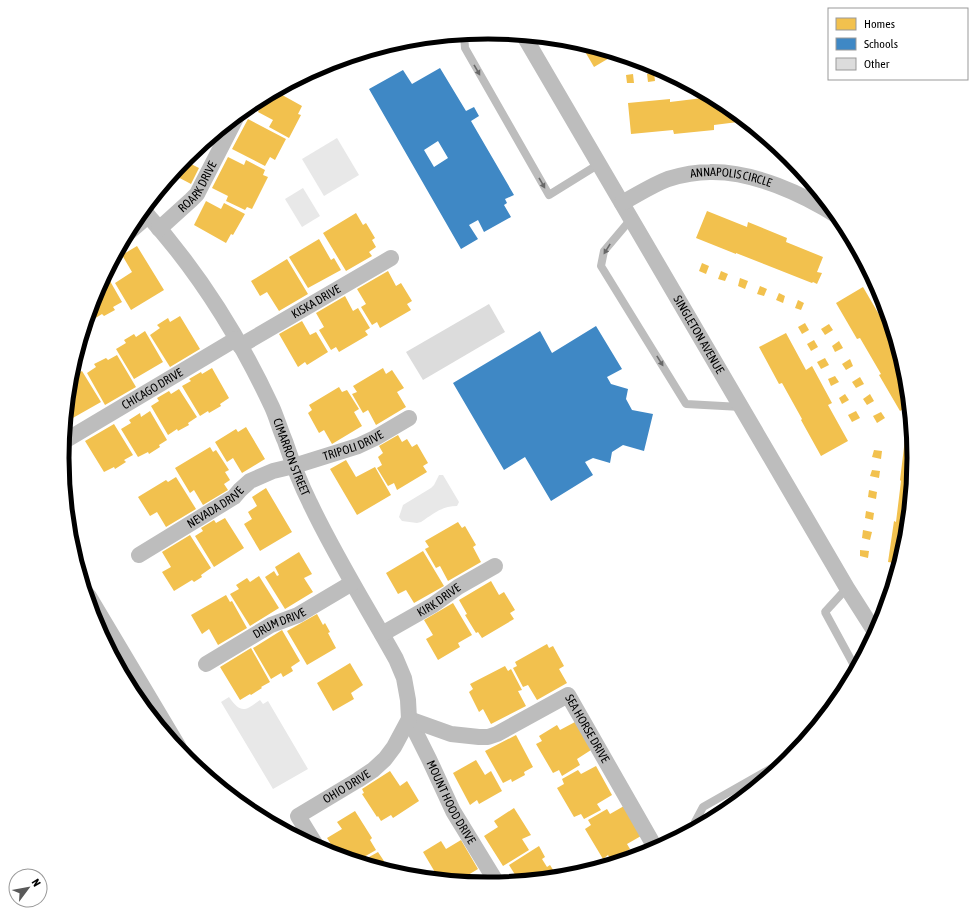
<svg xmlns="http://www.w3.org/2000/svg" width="976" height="916" viewBox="0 0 976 916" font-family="'Asap Condensed',sans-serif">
<rect width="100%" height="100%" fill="#fff"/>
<g fill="#e8e8e8">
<polygon points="337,138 359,175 324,196 302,159"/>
<polygon points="303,188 320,216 302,227 285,199"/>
<path d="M439,475H443L459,502L457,506C442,506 433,514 421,522L417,523L402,521L399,517L403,505L431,488L434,485Z"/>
<path d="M229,697C241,714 245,711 260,700L263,704L268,701L308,769L273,789L221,702Z"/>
</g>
<g fill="#f2c14e">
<polygon points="580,43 616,54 594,67"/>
<polygon points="666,72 674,77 674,79 666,79"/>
<polygon points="654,73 655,81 648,82 647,74"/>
<polygon points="633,74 634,83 627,83 626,75"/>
<polygon points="275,91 302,106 298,114 301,115 289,138 269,127 273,120 258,112 267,95"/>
<polygon points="711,96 725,104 746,121 714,125 714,130 674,134 673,130 631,134 628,103 670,99 670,102 711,97"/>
<polygon points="248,119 286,139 275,160 270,157 265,166 232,149"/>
<polygon points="218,132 212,142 207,140"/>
<polygon points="194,150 189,163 199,168 191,184 172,174 187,157"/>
<polygon points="228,157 244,165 246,160 265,170 263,175 268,177 252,209 247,207 245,210 226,201 228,196 212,188"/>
<polygon points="206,201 221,209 224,203 245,214 233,235 231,234 226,243 194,225"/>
<polygon points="707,211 747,227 748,222 787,238 786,242 823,257 817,272 822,273 817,284 813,282 812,283 736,253 736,254 696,238"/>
<polygon points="356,213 363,225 366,223 375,238 372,240 376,247 369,252 372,256 346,271 323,233"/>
<polygon points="319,239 331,260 334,258 341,270 308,288 289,257"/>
<polygon points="137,246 164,290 131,310 115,283 132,272 122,255"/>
<polygon points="287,259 308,294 279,311 267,292 260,296 251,281"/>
<polygon points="702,263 709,266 706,274 699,271"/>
<polygon points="388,271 396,286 401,283 412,301 407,304 411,310 380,328 377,322 372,325 361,307 366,304 357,289"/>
<polygon points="721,271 728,274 725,281 718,279"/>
<polygon points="106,274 122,302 113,307 115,310 104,316 102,314 94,319 89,312 95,295"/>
<polygon points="740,278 748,281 745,289 738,286"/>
<polygon points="760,286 767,289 764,296 757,294"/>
<polygon points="863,287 884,323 887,321 892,329 906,375 909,406 900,411 879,375 881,374 860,338 857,339 836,303"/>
<polygon points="779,293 785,296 783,303 776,300"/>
<polygon points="345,296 353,311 358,308 370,328 365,331 368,335 339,352 336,347 331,350 319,330 324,327 316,313"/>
<polygon points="798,300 804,303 801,310 795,308"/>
<polygon points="88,315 92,322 88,325 92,330 82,336"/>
<polygon points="180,316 200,349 170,367 150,335 160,328 157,325 168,318 170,322"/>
<polygon points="302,321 310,335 316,332 328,352 307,365 305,362 298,367 279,334"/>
<polygon points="805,323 809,330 802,334 798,327"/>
<polygon points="829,324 833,330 825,335 821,329"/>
<polygon points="145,331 163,362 134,379 116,349 126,343 124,340 134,334 136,337"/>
<polygon points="786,333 806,370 812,366 832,403 828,405 848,441 821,456 801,420 802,419 782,383 779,384 759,347"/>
<polygon points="814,340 818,347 811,351 807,344"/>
<polygon points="839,341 843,348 835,352 832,346"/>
<polygon points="117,355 136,387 105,405 87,373 96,367 94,364 106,358 108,360"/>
<polygon points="825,358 829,365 821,369 817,362"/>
<polygon points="850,359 853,366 846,370 842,364"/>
<polygon points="212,368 229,398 220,404 221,406 209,413 208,411 200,416 182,386 191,381 189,379 201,372 202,374"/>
<polygon points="383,368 386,374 392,370 404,388 397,392 406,407 376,425 368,410 363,413 352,394 357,392 353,386"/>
<polygon points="82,371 101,402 71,419 67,410 70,375 71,372 73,376"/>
<polygon points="835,376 839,382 831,386 828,379"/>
<polygon points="860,377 864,384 856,388 852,382"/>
<polygon points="339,387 342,392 347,390 359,409 354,412 362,426 332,444 324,430 319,433 308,413 312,410 309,405"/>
<polygon points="179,389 197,417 188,423 189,425 178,431 177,429 168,435 151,406 159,401 157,398 169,391 171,394"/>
<polygon points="845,394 849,400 842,404 839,398"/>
<polygon points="870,394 874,401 867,405 863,399"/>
<polygon points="150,411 167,440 159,445 160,447 149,454 148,452 138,457 121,429 131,423 129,420 140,413 141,417"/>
<polygon points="856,411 860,418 852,422 848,415"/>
<polygon points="881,412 885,418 877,423 873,416"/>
<polygon points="114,424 133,455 124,460 126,462 115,469 114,467 104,472 85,441"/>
<polygon points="246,427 265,459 242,473 233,458 227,462 215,442 236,429 238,432"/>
<polygon points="398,435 402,442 407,439 412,447 417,444 428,463 423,466 427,472 397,490 394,483 388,486 377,468 382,465 378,457 383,453 379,446"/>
<polygon points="905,439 912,440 914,458 906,541 899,564 888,562 894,521 896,522 901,481 900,480"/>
<polygon points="210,447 213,452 216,450 229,470 225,472 230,480 224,484 228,490 203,505 194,490 190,493 175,468"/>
<polygon points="874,450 882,451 881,459 872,457"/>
<polygon points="346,460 356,477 375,467 391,495 357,515 330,469"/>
<polygon points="872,470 880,471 879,478 870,476"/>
<polygon points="176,477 196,509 166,527 157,512 150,516 138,497 166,480 168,482"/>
<polygon points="266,488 292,532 260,551 244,524 252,519 248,512 257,506 252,497"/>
<polygon points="869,490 877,492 876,499 868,497"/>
<polygon points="866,511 874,513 873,520 865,518"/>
<polygon points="225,518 244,548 214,567 195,536 203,531 201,528 214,520 216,523"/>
<polygon points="458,522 462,528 465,526 476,545 473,547 481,562 448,581 440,566 436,568 425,549 429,547 425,541"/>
<polygon points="863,530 872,532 870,540 862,538"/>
<polygon points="190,535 211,568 201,575 202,577 194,582 192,580 174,591 162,572 171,567 162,552"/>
<polygon points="860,550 869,551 868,558 860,556"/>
<polygon points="423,551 444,586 414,603 406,590 398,594 386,573"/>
<polygon points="299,552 312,574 304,578 313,592 285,609 265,577 274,571 277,576 279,575 275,567"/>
<polygon points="259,576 279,608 250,626 230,594 239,589 236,585 247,578 250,582"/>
<polygon points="491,581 499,595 504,592 515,610 510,613 514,619 482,638 478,632 476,633 465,615 467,614 459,600"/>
<polygon points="226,595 230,602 232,601 247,628 218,645 209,629 202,634 191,615"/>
<polygon points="453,603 472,635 458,643 460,647 438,660 426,639 433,635 424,620"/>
<polygon points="317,614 323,625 325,623 330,632 328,633 336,648 307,665 287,631"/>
<polygon points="282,630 300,661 291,667 293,671 283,677 281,673 271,679 253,648"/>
<polygon points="547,644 549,648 553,646 564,666 559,669 567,683 537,700 528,685 523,687 513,668 517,666 515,662"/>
<polygon points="251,648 270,682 261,687 262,688 251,695 250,694 240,700 220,667"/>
<polygon points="350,663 363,685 351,693 354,699 333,711 317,683"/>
<polygon points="505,666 508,671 511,669 522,690 518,691 526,706 491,724 483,709 479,712 469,692 473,689 470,684"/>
<polygon points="575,722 591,750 577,759 580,765 562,776 559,770 553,773 536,744 542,741 539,736 557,725 560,730"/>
<polygon points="516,735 533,767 524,772 525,775 512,782 511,779 503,783 485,751"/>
<polygon points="476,760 485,775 491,771 502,791 479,804 477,800 470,805 453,773"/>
<polygon points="596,766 612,795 597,804 601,810 584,819 581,814 574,817 557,788 564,784 562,779 578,770 581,774"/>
<polygon points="390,771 400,786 407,781 419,801 393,818 391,815 381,821 378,816 377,817 362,794 364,793 362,789"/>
<polygon points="624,806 641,836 627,844 630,849 611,860 608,855 603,859 585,829 591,825 588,820 607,809 610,814"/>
<polygon points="514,808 531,835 522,839 529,850 503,866 484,836 498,827 494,821"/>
<polygon points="355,811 372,838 370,840 376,850 357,861 338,855 327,838 342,829 337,822"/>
<polygon points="461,840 478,869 458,881 443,880 442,879 439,879 423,852 441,841 446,849"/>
<polygon points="539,846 545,857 542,859 547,867 550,865 557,876 554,878 519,881 509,865"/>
<polygon points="378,852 384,861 380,864 383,869 360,862"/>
<polygon points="632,852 634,857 613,863 613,862"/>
<polygon points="473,875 477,883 462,881"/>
</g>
<g fill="#3f88c5" fill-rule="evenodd">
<path d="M440,68L466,111L474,107L479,116L471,121L514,195L505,199L507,203L504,205L511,217L484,232L478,220L469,225L478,239L461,249L369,89L403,70L412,84ZM438,141L448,158L434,167L424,150Z"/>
<polygon points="596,326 622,369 607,377 611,384 628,389 626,399 632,410 653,414 644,451 623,445 612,452 610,463 593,458 585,462 593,475 551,501 525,457 504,470 453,383 540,331 552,353"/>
</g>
<polygon fill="#dcdcdc" points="489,304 505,332 423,380 406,352"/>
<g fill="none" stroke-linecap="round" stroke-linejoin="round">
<g stroke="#bdbdbd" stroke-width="8">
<polyline points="464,34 465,48 549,195 599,164"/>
<polyline points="631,219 604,251 601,266 686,404 741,407"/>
<polyline points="847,588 825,612 856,669"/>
<polyline points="698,826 695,822 703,807 791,757"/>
</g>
<g stroke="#bdbdbd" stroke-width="16">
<path id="s1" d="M524,36L847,588L875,632"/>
<path id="s2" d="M622,203C637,195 652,185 668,179C681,175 697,172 710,172C753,171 803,194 839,217"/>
<path id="s3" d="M143,210C196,268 239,336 272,407C277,418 280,430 285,441C292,462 300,483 310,503C335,556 367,607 396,659L404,678L408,700L409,719L429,759L453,811L497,883"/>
<path id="s4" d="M159,229L191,200L197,194L237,116"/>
<polyline points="127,234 148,216"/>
<path id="s5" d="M240,346L391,258"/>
<path id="s6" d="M68,439L236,339"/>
<path id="s7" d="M139,555L234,497L240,490L250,481L273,471L294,466L358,446L375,438L409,418"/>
<path id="s8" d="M382,634L433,605L458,587L495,566"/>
<path id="s9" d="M206,664L271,625L298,615L352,583"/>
<path id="s10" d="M409,719L451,734L479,737H488L497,734L568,695L656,849"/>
<path id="s11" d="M317,847L298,816L358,780L373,770L385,759L394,747L409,719"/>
</g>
<polyline stroke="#bdbdbd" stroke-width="20" points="87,597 177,748"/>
</g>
<defs><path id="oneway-solid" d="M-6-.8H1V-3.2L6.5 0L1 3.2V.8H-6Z"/></defs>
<g fill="#686868">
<use href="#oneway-solid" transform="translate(477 70) rotate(60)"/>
<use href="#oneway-solid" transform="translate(542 183) rotate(60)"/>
<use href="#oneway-solid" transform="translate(607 249) rotate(122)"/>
<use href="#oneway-solid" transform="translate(660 361) rotate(58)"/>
</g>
<g text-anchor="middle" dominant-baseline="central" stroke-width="4" stroke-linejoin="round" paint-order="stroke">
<g font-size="12" fill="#000" stroke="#fff">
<text stroke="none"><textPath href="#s2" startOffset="116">ANNAPOLIS CIRCLE</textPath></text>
<text stroke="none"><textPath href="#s4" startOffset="58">ROARK DRIVE</textPath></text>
<text stroke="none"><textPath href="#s5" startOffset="88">KISKA DRIVE</textPath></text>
<text stroke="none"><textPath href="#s1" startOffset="346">SINGLETON AVENUE</textPath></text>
<text stroke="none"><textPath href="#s6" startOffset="98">CHICAGO DRIVE</textPath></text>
<text stroke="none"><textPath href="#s7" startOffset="243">TRIPOLI DRIVE</textPath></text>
<text stroke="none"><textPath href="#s3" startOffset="290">CIMARRON STREET</textPath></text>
<text stroke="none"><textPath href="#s7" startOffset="90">NEVADA DRIVE</textPath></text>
<text stroke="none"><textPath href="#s8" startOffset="66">KIRK DRIVE</textPath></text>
<text stroke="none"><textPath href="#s9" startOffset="84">DRUM DRIVE</textPath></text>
<text stroke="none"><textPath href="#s10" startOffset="211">SEA HORSE DRIVE</textPath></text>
<text stroke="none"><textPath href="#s11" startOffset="93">OHIO DRIVE</textPath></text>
<text stroke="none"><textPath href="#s3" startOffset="673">MOUNT HOOD DRIVE</textPath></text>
</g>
</g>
<path d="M0 0H976V916H0ZM69 458a419 419 0 1 1 838 0a419 419 0 1 1-838 0Z" fill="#fff" fill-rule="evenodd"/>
<path fill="none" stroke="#000" stroke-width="5" d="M69 458a419 419 0 1 1 838 0a419 419 0 1 1-838 0Z"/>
<rect x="828" y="8" width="140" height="72" fill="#ffffff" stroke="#999999"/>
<rect x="836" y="18" width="20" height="12" fill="#f2c14e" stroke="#999999"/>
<text x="864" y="28" font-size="12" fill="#000000">Homes</text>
<rect x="836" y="38" width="20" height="12" fill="#3f88c5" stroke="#999999"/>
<text x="864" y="48" font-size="12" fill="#000000">Schools</text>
<rect x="836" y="58" width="20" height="12" fill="#dcdcdc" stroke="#999999"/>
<text x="864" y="68" font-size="12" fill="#000000">Other</text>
<g transform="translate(28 888) rotate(58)"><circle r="19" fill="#ffffff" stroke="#999999"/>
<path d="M0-3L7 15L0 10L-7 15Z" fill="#595959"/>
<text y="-6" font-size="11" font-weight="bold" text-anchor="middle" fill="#000000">N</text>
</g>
</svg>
